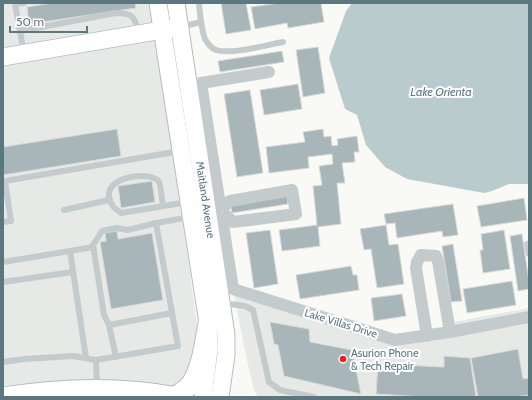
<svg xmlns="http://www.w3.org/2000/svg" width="532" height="400" viewBox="0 0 532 400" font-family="Cabin,sans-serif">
<rect width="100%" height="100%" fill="#f9f9f6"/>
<g fill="#e7e9e7">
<polygon points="8,3 153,3 156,25 5,51 3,36 3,5"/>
<polygon points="158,37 197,326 195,360 176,391 67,383 3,386 3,63"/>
<polygon points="234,295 396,346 449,338 529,323 529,397 258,397 254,390 247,360"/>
<polygon points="529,308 529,311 455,325 454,322"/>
</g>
<polygon fill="#bacbcd" points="352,3 529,3 529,184 509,184 492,191 484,193 407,179 385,167 366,145 357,115 345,109 329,58 346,11"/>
<g fill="#a8b6b9" stroke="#dbdad9">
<polygon points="52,3 135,3 136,8 29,24 27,7"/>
<polygon points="221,3 246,3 251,30 226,34"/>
<polygon points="279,3 321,3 324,22 288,28 287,23 255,29 251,7"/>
<polygon points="318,47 325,93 303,97 296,50"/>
<polygon points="282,51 284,62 220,72 218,61"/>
<polygon points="298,84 302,109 264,115 260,90"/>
<polygon points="250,90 263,173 237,177 224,94"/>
<polygon points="117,129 121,156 3,175 3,147"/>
<polygon points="323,129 324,137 331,136 332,146 338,145 337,139 357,136 359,152 354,152 355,162 342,163 345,183 337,183 341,224 318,227 320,246 282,251 279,230 317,225 313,186 322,185 319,166 333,164 332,154 308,157 309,168 269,173 266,147 305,142 303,132"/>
<polygon points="152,181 155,202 121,208 118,186"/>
<polygon points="287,193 288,204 232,213 230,202"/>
<polygon points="524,198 527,220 481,227 477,206"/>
<polygon points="453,204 458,235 443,237 442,231 397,238 395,223 386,224 384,214"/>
<polygon points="386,225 389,245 398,244 404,284 377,288 371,249 364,250 360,229"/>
<polygon points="270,230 278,284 254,288 246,233"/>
<polygon points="504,230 510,269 483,273 480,250 483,250 481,234"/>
<polygon points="117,231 118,239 152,233 163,300 111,309 100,242 106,241 105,233"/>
<polygon points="522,234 529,281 529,289 518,291 510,236"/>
<polygon points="453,244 462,301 451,302 442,246"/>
<polygon points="351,266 353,275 357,275 359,290 300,299 296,275"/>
<polygon points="512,281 516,305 467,313 463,289"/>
<polygon points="402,294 406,316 374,321 371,298"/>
<polygon points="270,322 309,329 310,342 352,350 361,394 284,376 278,345 274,344"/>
<polygon points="518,349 523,379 529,378 529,395 515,397 478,397 471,358"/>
<polygon points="444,356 470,358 476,397 424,397 376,394 378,364 444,367"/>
</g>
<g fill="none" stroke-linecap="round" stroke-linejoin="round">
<g stroke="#b4bdc0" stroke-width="19">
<g id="secondary">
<polyline points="158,3 208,323 209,349 203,397"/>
<path id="s1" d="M176,3L226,335V355L220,397"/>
<polyline points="3,57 174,28"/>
</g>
</g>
<g stroke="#b5bdc0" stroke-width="21">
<g id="primary">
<path d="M176,396C180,393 185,390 188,387C201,374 205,340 208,323"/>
<path d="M3,397C60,388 121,386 178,397"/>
</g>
</g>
<g stroke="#c4cbcd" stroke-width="6">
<polyline points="24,3 15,4 24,53"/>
<path d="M199,3C200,15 201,28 205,39C207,43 212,49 216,50C232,55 266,45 283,42"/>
<polyline points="181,27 201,22"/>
<path d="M20,31L116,13C134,13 134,17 139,33"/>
<path d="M163,206C162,200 161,186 159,182C153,171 107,175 109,196C110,205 114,208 121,213L188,202"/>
<polyline points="64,210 109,200"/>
<polyline points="3,222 11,221 5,181 180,151"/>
<polyline points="527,244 529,254"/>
<polyline points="70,251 93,247"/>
<polyline points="3,262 70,251 86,358"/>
<polyline points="3,282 73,272"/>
<polyline points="222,303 245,306 253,310 269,382 280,390 314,397"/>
<polyline points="109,325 104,315 93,245 102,231 116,228 128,230 156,223"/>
<polyline points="116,357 109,325 172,313"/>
<polyline points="3,362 24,359 73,356 96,360"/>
<polyline points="97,387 96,360 178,346 156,223 191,217"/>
</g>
<g stroke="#c4cbcd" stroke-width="12">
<polyline points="269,72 201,83 233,289 395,340 450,332 529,317"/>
<polyline points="216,211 220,210 230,201 292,190 296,214 233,222 220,210"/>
<polyline points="427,336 416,268 417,262 421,255 436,256 438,261 450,332"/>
</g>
<use href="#secondary" stroke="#fff" stroke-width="17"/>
<use href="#primary" stroke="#fff" stroke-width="19"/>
</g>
<circle fill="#f61d1a" stroke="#fff" stroke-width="1.5" cx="343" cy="359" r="4"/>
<g text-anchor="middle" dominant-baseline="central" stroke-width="4" stroke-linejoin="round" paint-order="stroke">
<g font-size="11" fill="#5d777f" stroke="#fff">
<text stroke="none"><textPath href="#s1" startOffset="199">Maitland Avenue</textPath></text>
<text transform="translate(341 323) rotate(17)">Lake Villas Drive</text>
</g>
<g font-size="11" fill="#5d777f" stroke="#fff" text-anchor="start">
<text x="351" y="353">Asurion Phone<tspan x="351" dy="13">&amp; Tech Repair</tspan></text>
</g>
<g font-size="12" font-style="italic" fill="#5c7c7e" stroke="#fff">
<text x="441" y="91">Lake Orienta</text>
</g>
</g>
<rect width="532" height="400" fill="none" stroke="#5d777f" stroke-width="8"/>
<path d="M10 26v6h77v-6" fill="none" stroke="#5d777f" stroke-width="2"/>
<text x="16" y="26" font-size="12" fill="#5d777f" stroke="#ffffff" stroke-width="3" paint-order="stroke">50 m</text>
</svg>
